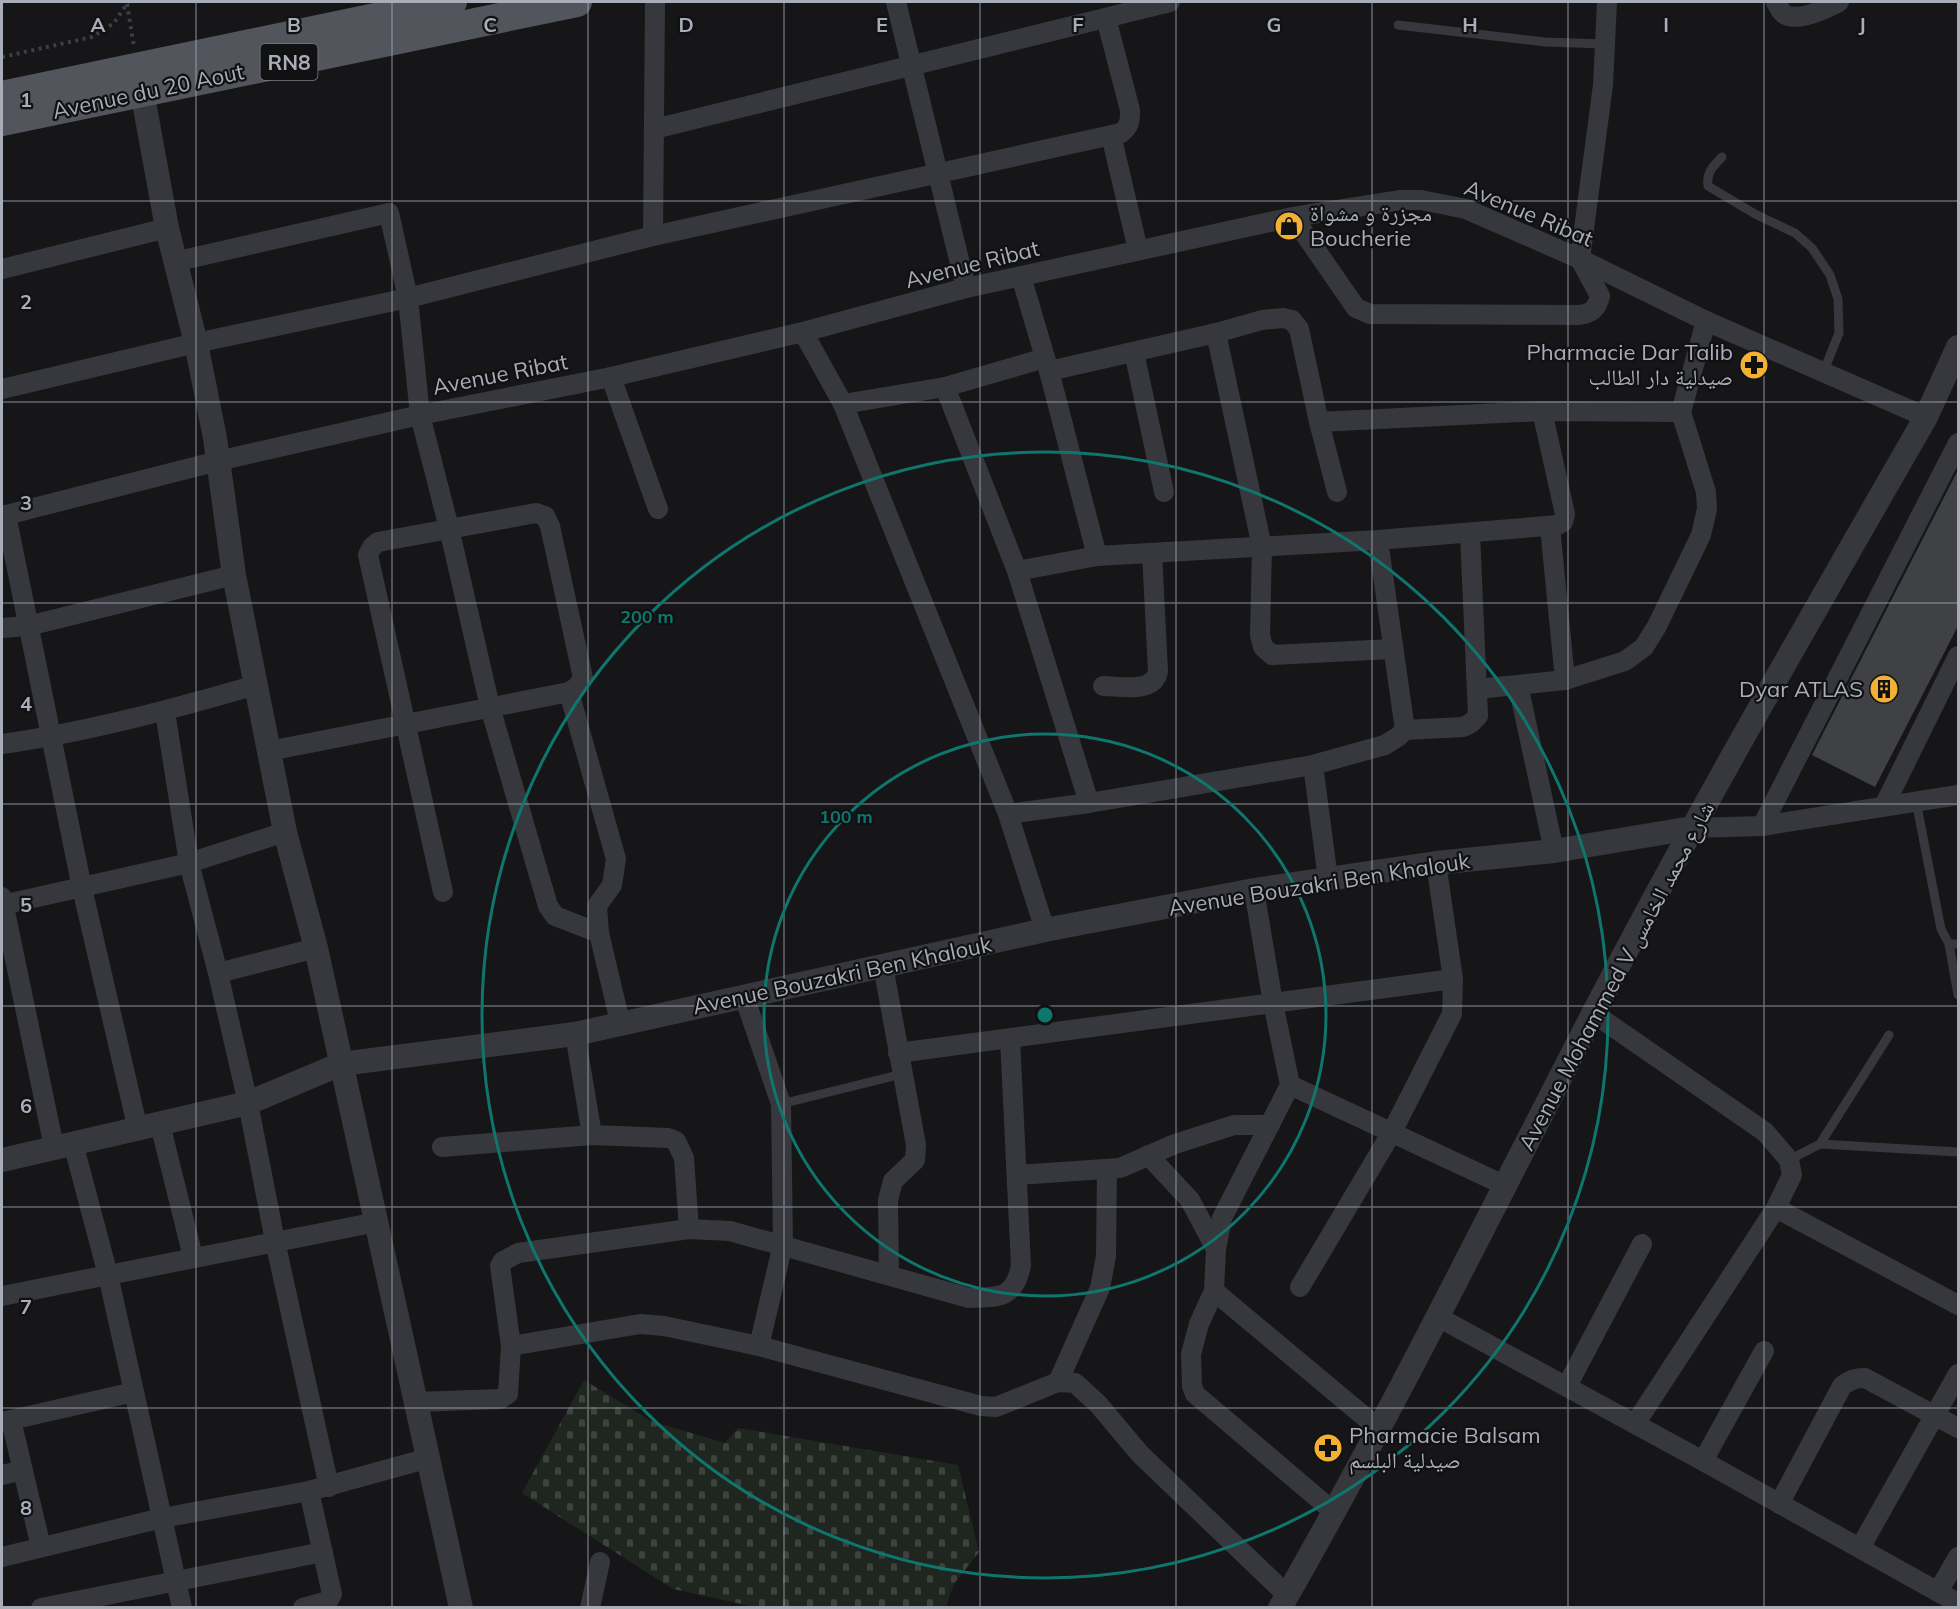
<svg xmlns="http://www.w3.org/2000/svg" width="1960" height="1609" viewBox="0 0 1960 1609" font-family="Mulish,'Noto Naskh Arabic',sans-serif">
<defs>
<pattern id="cemetery-stones" width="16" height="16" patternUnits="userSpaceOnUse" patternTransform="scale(1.5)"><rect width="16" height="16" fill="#1e261f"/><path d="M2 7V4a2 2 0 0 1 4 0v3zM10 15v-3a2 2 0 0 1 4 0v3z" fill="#3c433d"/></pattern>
</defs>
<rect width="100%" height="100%" fill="#161618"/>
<polygon fill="url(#cemetery-stones)" points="584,1380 651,1421 725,1443 738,1428 958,1465 979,1552 954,1584 946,1607 755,1607 673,1589 522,1493"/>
<polygon fill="#404145" points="1959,468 1959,624 1875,787 1812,755"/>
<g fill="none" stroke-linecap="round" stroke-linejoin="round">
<g stroke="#3d3f44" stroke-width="4" stroke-dasharray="3 4.5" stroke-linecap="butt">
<polyline points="127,4 134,47"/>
<polyline points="2,57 92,37 114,23 128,2"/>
</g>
<g stroke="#37383d" stroke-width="9">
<polyline points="1398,25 1545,42 1605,44"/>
<path d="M1722,157C1713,166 1706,173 1708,186L1755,214L1795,233L1812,248L1830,275L1838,299L1839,333L1823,373"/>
<polyline points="1916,801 1941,929 1949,944 1958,944"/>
<polyline points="1949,944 1958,995"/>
<polyline points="781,1104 902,1074"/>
<polyline points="1820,1144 1958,1152"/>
<polyline points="1789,1160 1820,1144 1889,1035"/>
</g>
<g stroke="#37383d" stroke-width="20">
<polyline points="896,2 966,288"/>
<path d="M1776,2C1779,7 1781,14 1788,16C1804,20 1826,9 1839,2"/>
<polyline points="654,129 1170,2"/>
<polyline points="1111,135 1138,250"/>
<path d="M1293,217L1356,308L1370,314L1578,315C1591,314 1597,309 1600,296L1580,259L1603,85L1607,2"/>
<polyline points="653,236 655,2"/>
<polyline points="174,262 389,213 408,298 420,415 449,528 490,707 548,906 555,916 599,933"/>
<polyline points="2,269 167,228"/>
<polyline points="1021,276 1049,371 1097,556 1378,540 1558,525 1563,522 1565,514 1542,411 1681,412 1706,321"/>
<polyline points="803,332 843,404 1008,814 1045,930"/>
<polyline points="1216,333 1262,547 1260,635 1263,647 1272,655 1393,649"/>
<polyline points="1134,352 1164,492"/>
<polyline points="1049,371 1216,333 1262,320 1283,318 1292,320 1299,329 1319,422 1337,492"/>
<polyline points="611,377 658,509"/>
<polyline points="945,387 1017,571 1089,803"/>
<path d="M2,389L196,343L408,298L653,236L1121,133C1130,126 1130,121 1130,110L1106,18"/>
<polyline points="843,404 945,387 1045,358"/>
<polyline points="1319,422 1542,411"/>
<polyline points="6,515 82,888 138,1130"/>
<polyline points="2,516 218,461 420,415 611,377 803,332 966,288 1293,217 1401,200 1421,200 1466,209 1580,259 1706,321 1926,417"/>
<polyline points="1550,527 1565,680"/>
<polyline points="1017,571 1097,556"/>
<polyline points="2,628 28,626 234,575"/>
<polyline points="1518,685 1554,851"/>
<path d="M1103,686C1121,686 1154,694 1158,671L1152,553"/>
<polyline points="1477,689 1565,680 1625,661 1644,647 1657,626 1701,535 1707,509 1706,492 1681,412"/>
<polyline points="569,692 616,859 612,885 597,906 599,933 620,1022"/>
<polyline points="165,712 189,863 218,973 248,1103 275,1241 329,1487"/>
<polyline points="1405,730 1463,727 1471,723 1478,716 1470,533"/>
<path d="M2,744C88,732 172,709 256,685"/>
<polyline points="269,751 569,692 577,687 583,678 550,526 545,516 536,513 378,542 372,547 368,555 443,892"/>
<polyline points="1313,765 1328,879"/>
<polyline points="1884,806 1958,656"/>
<polyline points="1008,814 1089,803 1313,765 1385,745 1399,736 1405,730 1378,540"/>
<polyline points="1762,826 1958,443"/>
<polyline points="1692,828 1762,826 1958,795"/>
<polyline points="1254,890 1273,1003 1290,1085 1222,1218 1216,1249 1214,1291 1199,1324 1191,1354 1192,1386 1195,1394 1334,1512"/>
<polyline points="2,897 54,1147"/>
<polyline points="2,905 189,863 285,832"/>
<polyline points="883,966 916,1145 915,1160 893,1181 888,1200 889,1275"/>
<polyline points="218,973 316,948"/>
<polyline points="744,996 781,1104 783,1244 759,1346"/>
<polyline points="1593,1013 1765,1132 1789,1160 1792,1175 1776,1208 1635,1424"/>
<polyline points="575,1034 592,1135"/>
<polyline points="898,1053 1453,979"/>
<polyline points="1290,1085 1506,1186"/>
<polyline points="160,1124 193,1257"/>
<polyline points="73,1143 108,1275 182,1608"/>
<polyline points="442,1147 592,1135 668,1138 676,1141 684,1158 689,1229"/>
<polyline points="1148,1155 1190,1200 1216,1249"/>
<polyline points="1017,1175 1120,1168 1175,1144 1234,1125 1270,1125"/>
<polyline points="1776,1208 1958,1305"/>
<polyline points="1300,1287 1392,1132 1452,1014 1453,979 1436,863"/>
<polyline points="1214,1291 1378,1428"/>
<polyline points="2,1296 377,1222"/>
<polyline points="1438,1317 1703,1461 1958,1603"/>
<polyline points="511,1346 640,1324 664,1326 759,1346 981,1406 996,1407 1058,1382 1075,1383 1098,1404 1140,1454 1287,1595"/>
<polyline points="1058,1382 1100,1288 1106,1256 1107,1170"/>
<polyline points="1567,1386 1642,1244"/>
<path d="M417,1402L500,1399L508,1394L511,1346L500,1266L503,1261L518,1253L689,1229L730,1231L969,1298C999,1297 1014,1299 1021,1266L1010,1038"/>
<polyline points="11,1420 41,1547"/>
<polyline points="2,1422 134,1392"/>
<polyline points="1703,1461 1764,1351"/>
<polyline points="2,1475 23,1470"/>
<path d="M1779,1504L1842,1386C1850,1380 1855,1378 1865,1378L1958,1428"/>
<polyline points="1860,1548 1958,1374"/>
<polyline points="2,1557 162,1518 309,1491 429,1458"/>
<polyline points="1938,1592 1958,1557"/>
<polyline points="41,1608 323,1552"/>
<polyline points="303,1608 328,1601 332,1594 309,1491"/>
<polyline points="590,1608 600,1562"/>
</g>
<g stroke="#37383d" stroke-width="24">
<polyline points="139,75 167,228 196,343 215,438 234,575 285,832 316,948 461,1608"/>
<polyline points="2,1160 248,1103 341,1064 575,1034 1045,930 1254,890 1436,863 1554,851 1692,828"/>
<path d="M1280,1608C1392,1413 1491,1211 1594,1012C1699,810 1813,614 1926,417L1958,347"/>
</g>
<g stroke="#53555c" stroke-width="30">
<polyline points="2,96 452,2"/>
<polyline points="2,121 577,2"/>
</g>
</g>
<path fill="none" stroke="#a8adb8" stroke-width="1.5" stroke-opacity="0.55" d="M196,2V1608M392,2V1608M588,2V1608M784,2V1608M980,2V1608M1176,2V1608M1372,2V1608M1568,2V1608M1764,2V1608M2,201H1958M2,402H1958M2,603H1958M2,804H1958M2,1006H1958M2,1207H1958M2,1408H1958"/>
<g fill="none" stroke="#0f766e" stroke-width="3">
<circle cx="1045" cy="1015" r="281"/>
<circle cx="1045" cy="1015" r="563"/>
</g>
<defs>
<g id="shop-disc" transform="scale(1.5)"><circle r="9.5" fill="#f2b134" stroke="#111113"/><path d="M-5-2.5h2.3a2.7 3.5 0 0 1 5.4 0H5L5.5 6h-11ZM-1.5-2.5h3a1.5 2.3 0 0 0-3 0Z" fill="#111"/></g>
<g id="pharmacy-disc" transform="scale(1.5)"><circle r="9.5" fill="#f2b134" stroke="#111113"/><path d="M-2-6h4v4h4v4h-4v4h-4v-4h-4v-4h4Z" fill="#111"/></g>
<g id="building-disc" transform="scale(1.5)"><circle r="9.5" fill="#f2b134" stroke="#111113"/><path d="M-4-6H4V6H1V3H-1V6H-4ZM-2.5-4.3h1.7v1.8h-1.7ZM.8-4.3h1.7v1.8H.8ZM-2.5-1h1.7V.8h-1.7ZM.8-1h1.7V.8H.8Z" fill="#111"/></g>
</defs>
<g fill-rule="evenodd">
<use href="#shop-disc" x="1289" y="226"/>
<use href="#pharmacy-disc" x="1754" y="365"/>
<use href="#building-disc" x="1884" y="689"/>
<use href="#pharmacy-disc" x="1328" y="1448"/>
</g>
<g text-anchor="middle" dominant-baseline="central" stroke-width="4.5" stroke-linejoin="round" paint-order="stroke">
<rect fill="#111113" stroke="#7b7e86" stroke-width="1.5" x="260.5" y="44" width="57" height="36" rx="4.5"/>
<g font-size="21" font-weight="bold" fill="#a8adb8">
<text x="289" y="62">RN8</text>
</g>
<g font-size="22" fill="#a8adb8" stroke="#111113">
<text transform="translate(148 91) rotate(-12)">Avenue du 20 Aout</text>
<text transform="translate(1529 213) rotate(23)">Avenue Ribat</text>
<text transform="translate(972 264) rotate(-14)">Avenue Ribat</text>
<text transform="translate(500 374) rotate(-11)">Avenue Ribat</text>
<text transform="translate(1319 884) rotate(-9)">Avenue Bouzakri Ben Khalouk</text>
<text transform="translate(842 975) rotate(-12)">Avenue Bouzakri Ben Khalouk</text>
<text transform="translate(1616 976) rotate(-62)">Avenue Mohammed V شارع محمد الخامس</text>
</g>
<g font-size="22" fill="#a8adb8" stroke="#111113" text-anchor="start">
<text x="1310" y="213">مجزرة و مشواة<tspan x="1310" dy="25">Boucherie</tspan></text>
<text x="1733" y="352" text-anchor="end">Pharmacie Dar Talib<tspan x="1733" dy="25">صيدلية دار الطالب</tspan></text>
<text x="1863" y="689" text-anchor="end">Dyar ATLAS</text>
<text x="1349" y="1435">Pharmacie Balsam<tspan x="1349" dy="25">صيدلية البلسم</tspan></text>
</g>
</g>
<g font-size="20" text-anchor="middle" font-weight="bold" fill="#a8adb8" stroke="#111113" stroke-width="4.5" stroke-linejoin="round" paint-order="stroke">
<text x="98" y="32">A</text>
<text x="294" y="32">B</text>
<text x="490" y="32">C</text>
<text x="686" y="32">D</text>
<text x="882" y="32">E</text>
<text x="1078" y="32">F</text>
<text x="1274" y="32">G</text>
<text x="1470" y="32">H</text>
<text x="1666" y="32">I</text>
<text x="1862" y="32">J</text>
<text x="26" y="107">1</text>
<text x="26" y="309">2</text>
<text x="26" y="510">3</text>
<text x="26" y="711">4</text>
<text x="26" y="912">5</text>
<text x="26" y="1113">6</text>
<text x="26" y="1314">7</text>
<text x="26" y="1515">8</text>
</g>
<circle cx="1045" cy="1015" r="9" fill="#0f766e" stroke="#111113" stroke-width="3"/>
<g font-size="18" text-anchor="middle" font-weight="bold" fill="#0f766e" stroke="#111113" stroke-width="4.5" stroke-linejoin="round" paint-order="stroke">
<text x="647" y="623">200 m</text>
<text x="846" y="823">100 m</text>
</g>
<rect width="1960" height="1609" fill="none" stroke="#a8adb8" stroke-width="6"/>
</svg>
